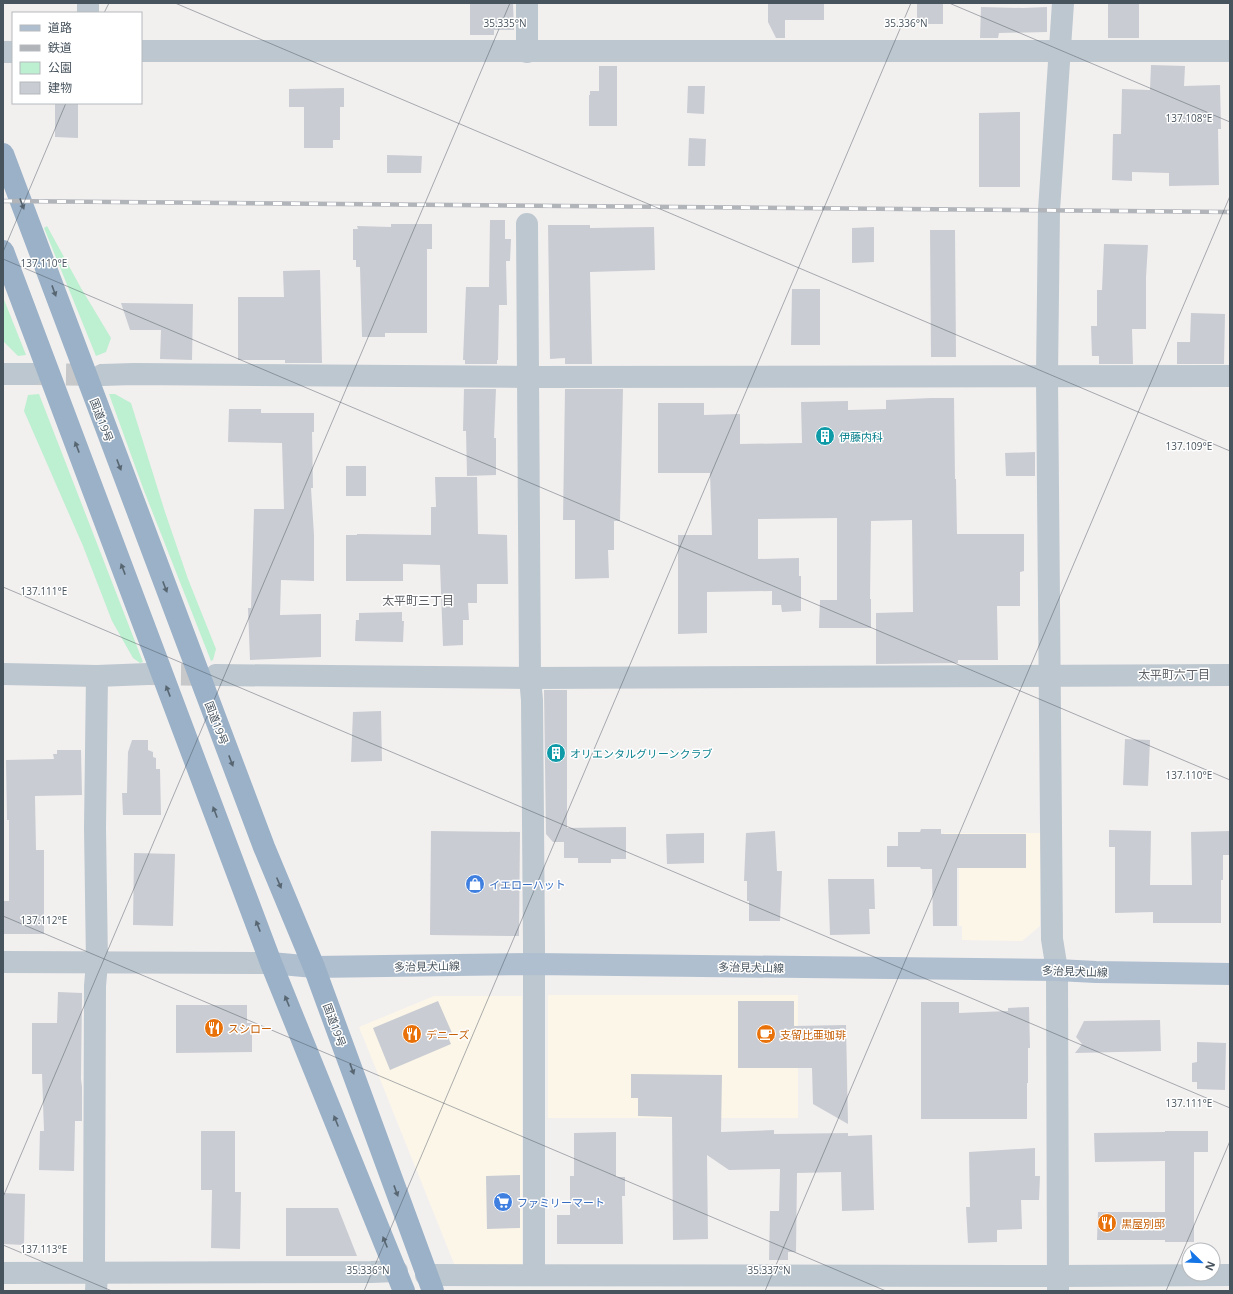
<svg xmlns="http://www.w3.org/2000/svg" width="1233" height="1294" viewBox="0 0 1233 1294" font-family="'Open Sans','Noto Sans JP',sans-serif">
<rect width="100%" height="100%" fill="#f2efef"/>
<g fill="#fcf6e9">
<polygon points="944,833 1041,833 1040,926 1022,941 962,940 962,926 959,926 959,865 944,864"/>
<rect x="548" y="995" width="250" height="123"/>
<polygon points="434,996 522,996 522,1264 455,1266 359,1027"/>
</g>
<g fill="#bdf0d0">
<polygon points="47,226 81,288 111,338 106,352 96,356 44,228"/>
<polygon points="3,297 26,355 18,356 3,341"/>
<polygon points="39,394 143,662 140,663 133,658 112,621 83,546 24,411 28,395"/>
<polygon points="109,394 115,394 131,403 165,512 188,579 216,649 213,660 211,661 143,488"/>
</g>
<g fill="#c9ccd2">
<polygon points="470,3 513,3 514,30 494,30 494,35 470,35"/>
<polygon points="768,3 824,3 824,20 785,20 785,38 776,38 768,22"/>
<rect x="917" y="3" width="26" height="21"/>
<rect x="1108" y="3" width="31" height="35"/>
<polygon points="981,7 1023,8 1047,7 1047,32 999,33 998,38 980,38"/>
<polygon points="1151,65 1185,66 1184,86 1220,85 1221,129 1218,129 1219,185 1169,186 1169,173 1132,172 1132,181 1112,180 1113,134 1121,134 1122,89 1150,90"/>
<polygon points="599,66 617,66 617,126 589,126 589,95 590,95 590,91 599,91"/>
<polygon points="688,86 705,86 704,114 687,113"/>
<polygon points="344,88 344,107 340,107 340,140 333,140 333,148 304,148 304,107 289,107 289,89"/>
<polygon points="55,103 78,103 78,138 55,137"/>
<polygon points="1020,112 1020,187 979,187 979,113"/>
<polygon points="689,138 706,139 705,166 688,166"/>
<polygon points="387,155 422,156 421,173 387,173"/>
<polygon points="490,220 505,220 505,239 511,239 510,261 506,261 507,305 499,305 498,360 497,360 497,364 465,364 465,360 463,360 466,287 489,287"/>
<polygon points="391,224 432,224 432,249 427,249 427,333 385,333 385,337 362,337 360,267 356,267 356,260 353,260 353,229 358,229 357,226 391,227"/>
<polygon points="548,225 590,225 590,228 654,227 655,270 590,272 592,364 565,364 565,358 550,359"/>
<polygon points="874,227 874,262 852,263 852,228"/>
<polygon points="930,230 955,230 956,357 931,357"/>
<polygon points="1104,244 1148,245 1146,277 1146,329 1132,329 1133,364 1099,364 1099,356 1092,356 1091,326 1097,326 1097,290 1102,290"/>
<polygon points="320,270 322,363 285,363 285,360 238,360 238,297 284,297 283,271"/>
<polygon points="792,289 820,289 820,345 791,345"/>
<polygon points="121,303 193,304 192,360 160,359 161,330 130,330"/>
<polygon points="1191,313 1225,314 1224,364 1177,364 1177,342 1190,342"/>
<polygon points="464,389 496,389 494,438 496,438 496,475 467,476 466,431 463,431"/>
<polygon points="565,389 623,389 620,521 614,521 614,550 608,550 609,578 575,579 575,520 563,520"/>
<polygon points="931,398 954,398 955,479 956,479 957,534 1024,534 1024,571 1020,572 1020,606 997,606 998,660 958,660 958,663 876,664 876,613 913,612 912,520 871,521 870,599 871,599 871,628 819,628 820,600 837,600 837,518 758,519 758,559 799,558 799,576 801,576 801,611 782,612 781,605 772,605 772,591 707,592 707,633 678,634 678,535 712,535 710,473 658,473 658,403 704,403 704,415 740,414 740,444 802,443 801,402 848,401 848,410 886,409 886,400"/>
<polygon points="229,409 261,409 261,413 314,413 314,432 312,432 313,488 311,488 314,535 314,581 281,580 280,615 321,614 321,657 250,660 248,608 251,608 254,509 284,509 282,443 228,442"/>
<polygon points="1035,452 1035,476 1006,476 1005,453"/>
<rect x="346" y="466" width="20" height="30"/>
<polygon points="435,477 477,477 478,534 507,535 508,584 477,584 477,603 468,603 469,620 463,620 463,645 443,646 440,565 403,564 403,581 346,581 346,535 357,535 357,534 431,535 431,507 436,507"/>
<polygon points="402,612 402,621 404,621 403,642 355,641 356,620 359,620 359,613"/>
<polygon points="544,690 567,690 567,828 626,827 626,859 611,859 611,863 578,863 578,858 564,858 564,842 553,842 546,834"/>
<polygon points="381,711 382,761 351,762 353,712"/>
<polygon points="1125,739 1150,740 1148,786 1123,785"/>
<polygon points="132,740 148,740 148,750 153,752 153,757 156,758 156,769 160,769 161,815 123,815 122,793 127,793 128,752"/>
<polygon points="57,750 81,750 82,795 35,796 36,850 44,850 44,934 3,934 3,901 9,901 9,820 7,820 6,760 54,759 53,754 57,754"/>
<polygon points="921,829 941,829 941,834 1026,834 1026,868 957,868 957,926 933,926 932,869 921,869 920,867 887,867 887,846 898,846 898,832 920,832"/>
<polygon points="1109,830 1151,831 1150,885 1192,885 1191,832 1230,831 1230,855 1223,855 1223,880 1221,880 1221,923 1153,923 1153,912 1115,913 1115,847 1109,847"/>
<polygon points="431,831 520,832 519,936 430,935"/>
<polygon points="775,831 777,871 782,871 780,921 749,921 749,901 747,901 747,881 744,881 746,833"/>
<polygon points="704,833 704,863 667,864 666,834"/>
<polygon points="134,853 175,854 173,926 133,925"/>
<polygon points="828,879 874,879 875,909 869,909 870,934 830,935"/>
<polygon points="58,992 82,993 81,1079 82,1087 82,1121 75,1121 74,1171 39,1170 40,1131 44,1131 42,1074 32,1074 32,1023 57,1023"/>
<polygon points="438,1001 452,1033 447,1035 451,1044 390,1070 373,1028"/>
<polygon points="738,1001 794,1001 794,1026 846,1025 848,1124 813,1104 812,1068 738,1068"/>
<polygon points="921,1002 959,1002 959,1013 1008,1011 1008,1008 1029,1007 1030,1048 1028,1048 1028,1083 1027,1083 1027,1119 921,1119"/>
<polygon points="176,1005 247,1005 247,1023 252,1023 252,1052 176,1053"/>
<polygon points="1160,1020 1161,1051 1075,1053 1082,1044 1076,1037 1084,1021"/>
<polygon points="1197,1042 1226,1043 1225,1090 1197,1089 1197,1082 1192,1082 1192,1063 1197,1062"/>
<polygon points="631,1074 722,1075 721,1132 774,1130 774,1134 848,1133 848,1136 872,1135 874,1210 842,1211 841,1172 797,1173 796,1252 788,1252 788,1260 769,1260 770,1211 779,1211 780,1169 729,1170 707,1155 708,1239 673,1240 672,1117 638,1116 638,1098 631,1098"/>
<polygon points="201,1131 235,1131 235,1192 241,1192 240,1249 211,1248 212,1190 201,1190"/>
<polygon points="1165,1131 1208,1131 1208,1152 1194,1152 1194,1242 1165,1242 1165,1240 1097,1240 1098,1212 1165,1212 1165,1161 1095,1162 1094,1133 1165,1132"/>
<polygon points="616,1132 616,1177 625,1177 625,1196 622,1196 623,1244 557,1244 557,1215 570,1215 570,1176 574,1176 574,1133"/>
<polygon points="1035,1148 1035,1176 1040,1176 1039,1200 1021,1200 1022,1229 997,1230 997,1242 968,1243 966,1207 970,1207 969,1152"/>
<polygon points="520,1175 520,1228 487,1229 486,1176"/>
<polygon points="3,1193 25,1194 24,1245 3,1244"/>
<polygon points="286,1208 338,1208 357,1256 286,1256"/>
</g>
<g fill="none" stroke-linecap="round" stroke-linejoin="round">
<g stroke="#c7c8ca" stroke-width="22" stroke-dasharray="22 11" stroke-linecap="butt">
<polyline points="33,374 102,375"/>
<polyline points="148,674 216,675"/>
</g>
<g stroke="#bdc7cf" stroke-width="22">
<polyline points="88,3 88,13"/>
<polyline points="141,51 1230,51"/>
<polyline points="3,52 13,52"/>
<polyline points="527,52 527,3"/>
<polyline points="527,224 530,678 532,700 534,944 534,1275"/>
<polyline points="3,374 33,374"/>
<polyline points="102,375 134,374 528,377 1230,376"/>
<polyline points="3,674 97,676 148,674"/>
<polyline points="216,675 530,678 1230,675"/>
<polyline points="3,1273 371,1272 397,1271"/>
<polyline points="426,1275 1058,1276 1230,1275"/>
<polyline points="96,1291 97,1274 94,1262 95,986 97,963 95,828 97,676"/>
<polyline points="1058,1291 1057,970 1052,939 1047,377 1049,210 1063,3"/>
</g>
<polyline stroke="#bdc7cf" stroke-width="22" points="3,962 271,963"/>
<polyline stroke="#afbfcf" stroke-width="22" points="271,963 314,967 534,964 1057,970 1096,972 1230,974"/>
<g stroke="#9ab1c7" stroke-width="22">
<polyline points="3,154 264,847 314,967 433,1291"/>
<polyline points="3,251 271,963 404,1291"/>
</g>
<g stroke="#b1b5ba" stroke-width="4.5">
<polyline id="rail" points="3,201 1230,212"/>
</g>
<use href="#rail" stroke="#fff" stroke-width="3" stroke-dasharray="9" stroke-linecap="butt"/>
</g>
<defs><path id="oneway-solid" d="M-6-.8H1V-3.2L6.5 0L1 3.2V.8H-6Z"/></defs>
<g fill="#586672">
<use href="#oneway-solid" transform="translate(22 204) rotate(70)"/>
<use href="#oneway-solid" transform="translate(54 291) rotate(70)"/>
<use href="#oneway-solid" transform="translate(77 447) rotate(-111)"/>
<use href="#oneway-solid" transform="translate(119 465) rotate(69)"/>
<use href="#oneway-solid" transform="translate(123 569) rotate(-111)"/>
<use href="#oneway-solid" transform="translate(165 587) rotate(69)"/>
<use href="#oneway-solid" transform="translate(168 691) rotate(-111)"/>
<use href="#oneway-solid" transform="translate(231 761) rotate(69)"/>
<use href="#oneway-solid" transform="translate(215 812) rotate(-111)"/>
<use href="#oneway-solid" transform="translate(279 883) rotate(67)"/>
<use href="#oneway-solid" transform="translate(258 926) rotate(-111)"/>
<use href="#oneway-solid" transform="translate(287 1001) rotate(-112)"/>
<use href="#oneway-solid" transform="translate(352 1069) rotate(70)"/>
<use href="#oneway-solid" transform="translate(336 1121) rotate(-112)"/>
<use href="#oneway-solid" transform="translate(396 1191) rotate(70)"/>
<use href="#oneway-solid" transform="translate(385 1242) rotate(-112)"/>
</g>
<path fill="none" stroke="#47535d" stroke-width="1" stroke-opacity="0.45" d="M175,3L1230,451M949,3L1230,122M104,13L109,3M3,252L66,103M3,259L1230,780M3,587L1230,1108M3,916L886,1291M3,1197L510,3M3,1245L112,1291M364,1291L911,3M765,1291L1230,196M1166,1291L1230,1141"/>
<defs>
<g id="building-disc" transform="scale(1)"><circle r="9.5" fill="#0f9aa8" stroke="#fff"/><path d="M-4-6H4V6H1V3H-1V6H-4ZM-2.5-4.3h1.7v1.8h-1.7ZM.8-4.3h1.7v1.8H.8ZM-2.5-1h1.7V.8h-1.7ZM.8-1h1.7V.8H.8Z" fill="#fff"/></g>
<g id="shop-disc" transform="scale(1)"><circle r="9.5" fill="#3f7fe0" stroke="#fff"/><path d="M-5-2.5h2.3a2.7 3.5 0 0 1 5.4 0H5L5.5 6h-11ZM-1.5-2.5h3a1.5 2.3 0 0 0-3 0Z" fill="#fff"/></g>
<g id="restaurant-disc" transform="scale(1)"><circle r="9.5" fill="#e8710a" stroke="#fff"/><path d="M-5-6h1v4h1v-4h1v4h1v-4h1v5L-1.5 .5V6h-2V.5L-5-1ZM5-6V6H3V1.5H1.5Q1.5-4 5-6Z" fill="#fff"/></g>
<g id="cafe-disc" transform="scale(1)"><circle r="9.5" fill="#e8710a" stroke="#fff"/><path d="M-5.5-4.5H6V0H3Q3 3.5 0 3.5H-2.5Q-5.5 3.5-5.5 0ZM3-3.2v2h1.7v-2ZM-6 4.5H4V6H-6Z" fill="#fff"/></g>
<g id="supermarket-disc" transform="scale(1)"><circle r="9.5" fill="#3f7fe0" stroke="#fff"/><path d="M-6-5.5h2.5l.6 2H6L4.5 2H-2.5L-4.4-4H-6ZM-1.5 3.2a1.3 1.3 0 1 0 .1 0ZM3 3.2a1.3 1.3 0 1 0 .1 0Z" fill="#fff"/></g>
</defs>
<g fill-rule="evenodd">
<use href="#building-disc" x="825" y="436"/>
<use href="#building-disc" x="556" y="753"/>
<use href="#shop-disc" x="475" y="884"/>
<use href="#restaurant-disc" x="214" y="1028"/>
<use href="#restaurant-disc" x="412" y="1034"/>
<use href="#cafe-disc" x="766" y="1034"/>
<use href="#supermarket-disc" x="503" y="1202"/>
<use href="#restaurant-disc" x="1107" y="1223"/>
</g>
<g text-anchor="middle" dominant-baseline="central" stroke-width="3" stroke-linejoin="round" paint-order="stroke">
<g font-size="11" fill="#47535d" stroke="#fff">
<text transform="translate(102 420) rotate(69)">国道19号</text>
<text transform="translate(217 723) rotate(69)">国道19号</text>
<text transform="translate(427 966) rotate(-1)">多治見犬山線</text>
<text transform="translate(751 967) rotate(1)">多治見犬山線</text>
<text transform="translate(1075 971) rotate(2)">多治見犬山線</text>
<text transform="translate(335 1025) rotate(70)">国道19号</text>
</g>
<g font-size="11" fill="#0d838f" stroke="#fff" text-anchor="start">
<text x="839" y="436">伊藤内科</text>
<text x="570" y="753">オリエンタルグリーンクラブ</text>
</g>
<g font-size="11" fill="#366cbe" stroke="#fff" text-anchor="start">
<text x="489" y="884">イエローハット</text>
<text x="517" y="1202">ファミリーマート</text>
</g>
<g font-size="11" fill="#c56008" stroke="#fff" text-anchor="start">
<text x="228" y="1028">スシロー</text>
<text x="426" y="1034">デニーズ</text>
<text x="780" y="1034">支留比亜珈琲</text>
<text x="1121" y="1223">黒屋別邸</text>
</g>
<g font-size="12" fill="#5c6065" stroke="#fff">
<text x="418" y="600">太平町三丁目</text>
<text x="1174" y="674">太平町六丁目</text>
</g>
</g>
<g font-size="10" text-anchor="middle" fill="#47535d" stroke="#fff" stroke-width="3" stroke-linejoin="round" paint-order="stroke">
<text x="505" y="27">35.335°N</text>
<text x="906" y="27">35.336°N</text>
<text x="1189" y="122">137.108°E</text>
<text x="44" y="267">137.110°E</text>
<text x="1189" y="450">137.109°E</text>
<text x="44" y="595">137.111°E</text>
<text x="1189" y="779">137.110°E</text>
<text x="44" y="924">137.112°E</text>
<text x="1189" y="1107">137.111°E</text>
<text x="44" y="1253">137.113°E</text>
<text x="368" y="1274">35.336°N</text>
<text x="769" y="1274">35.337°N</text>
</g>
<rect width="1233" height="1294" fill="none" stroke="#47535d" stroke-width="8"/>
<rect x="12" y="12" width="130" height="92" fill="#ffffff" stroke="#b5babe"/>
<rect x="20" y="25" width="20" height="6" fill="#afbfcf" stroke="#b5babe"/>
<text x="48" y="32" font-size="12" fill="#47535d">道路</text>
<rect x="20" y="45" width="20" height="6" fill="#b1b5ba" stroke="#b5babe"/>
<text x="48" y="52" font-size="12" fill="#47535d">鉄道</text>
<rect x="20" y="62" width="20" height="12" fill="#bdf0d0" stroke="#b5babe"/>
<text x="48" y="72" font-size="12" fill="#47535d">公園</text>
<rect x="20" y="82" width="20" height="12" fill="#c9ccd2" stroke="#b5babe"/>
<text x="48" y="92" font-size="12" fill="#47535d">建物</text>
<g transform="translate(1201 1262) rotate(113)"><circle r="19" fill="#ffffff" stroke="#b5babe"/>
<path d="M0-3L7 15L0 10L-7 15Z" fill="#1675e6"/>
<text y="-6" font-size="11" font-weight="bold" text-anchor="middle" fill="#47535d">N</text>
</g>
</svg>
